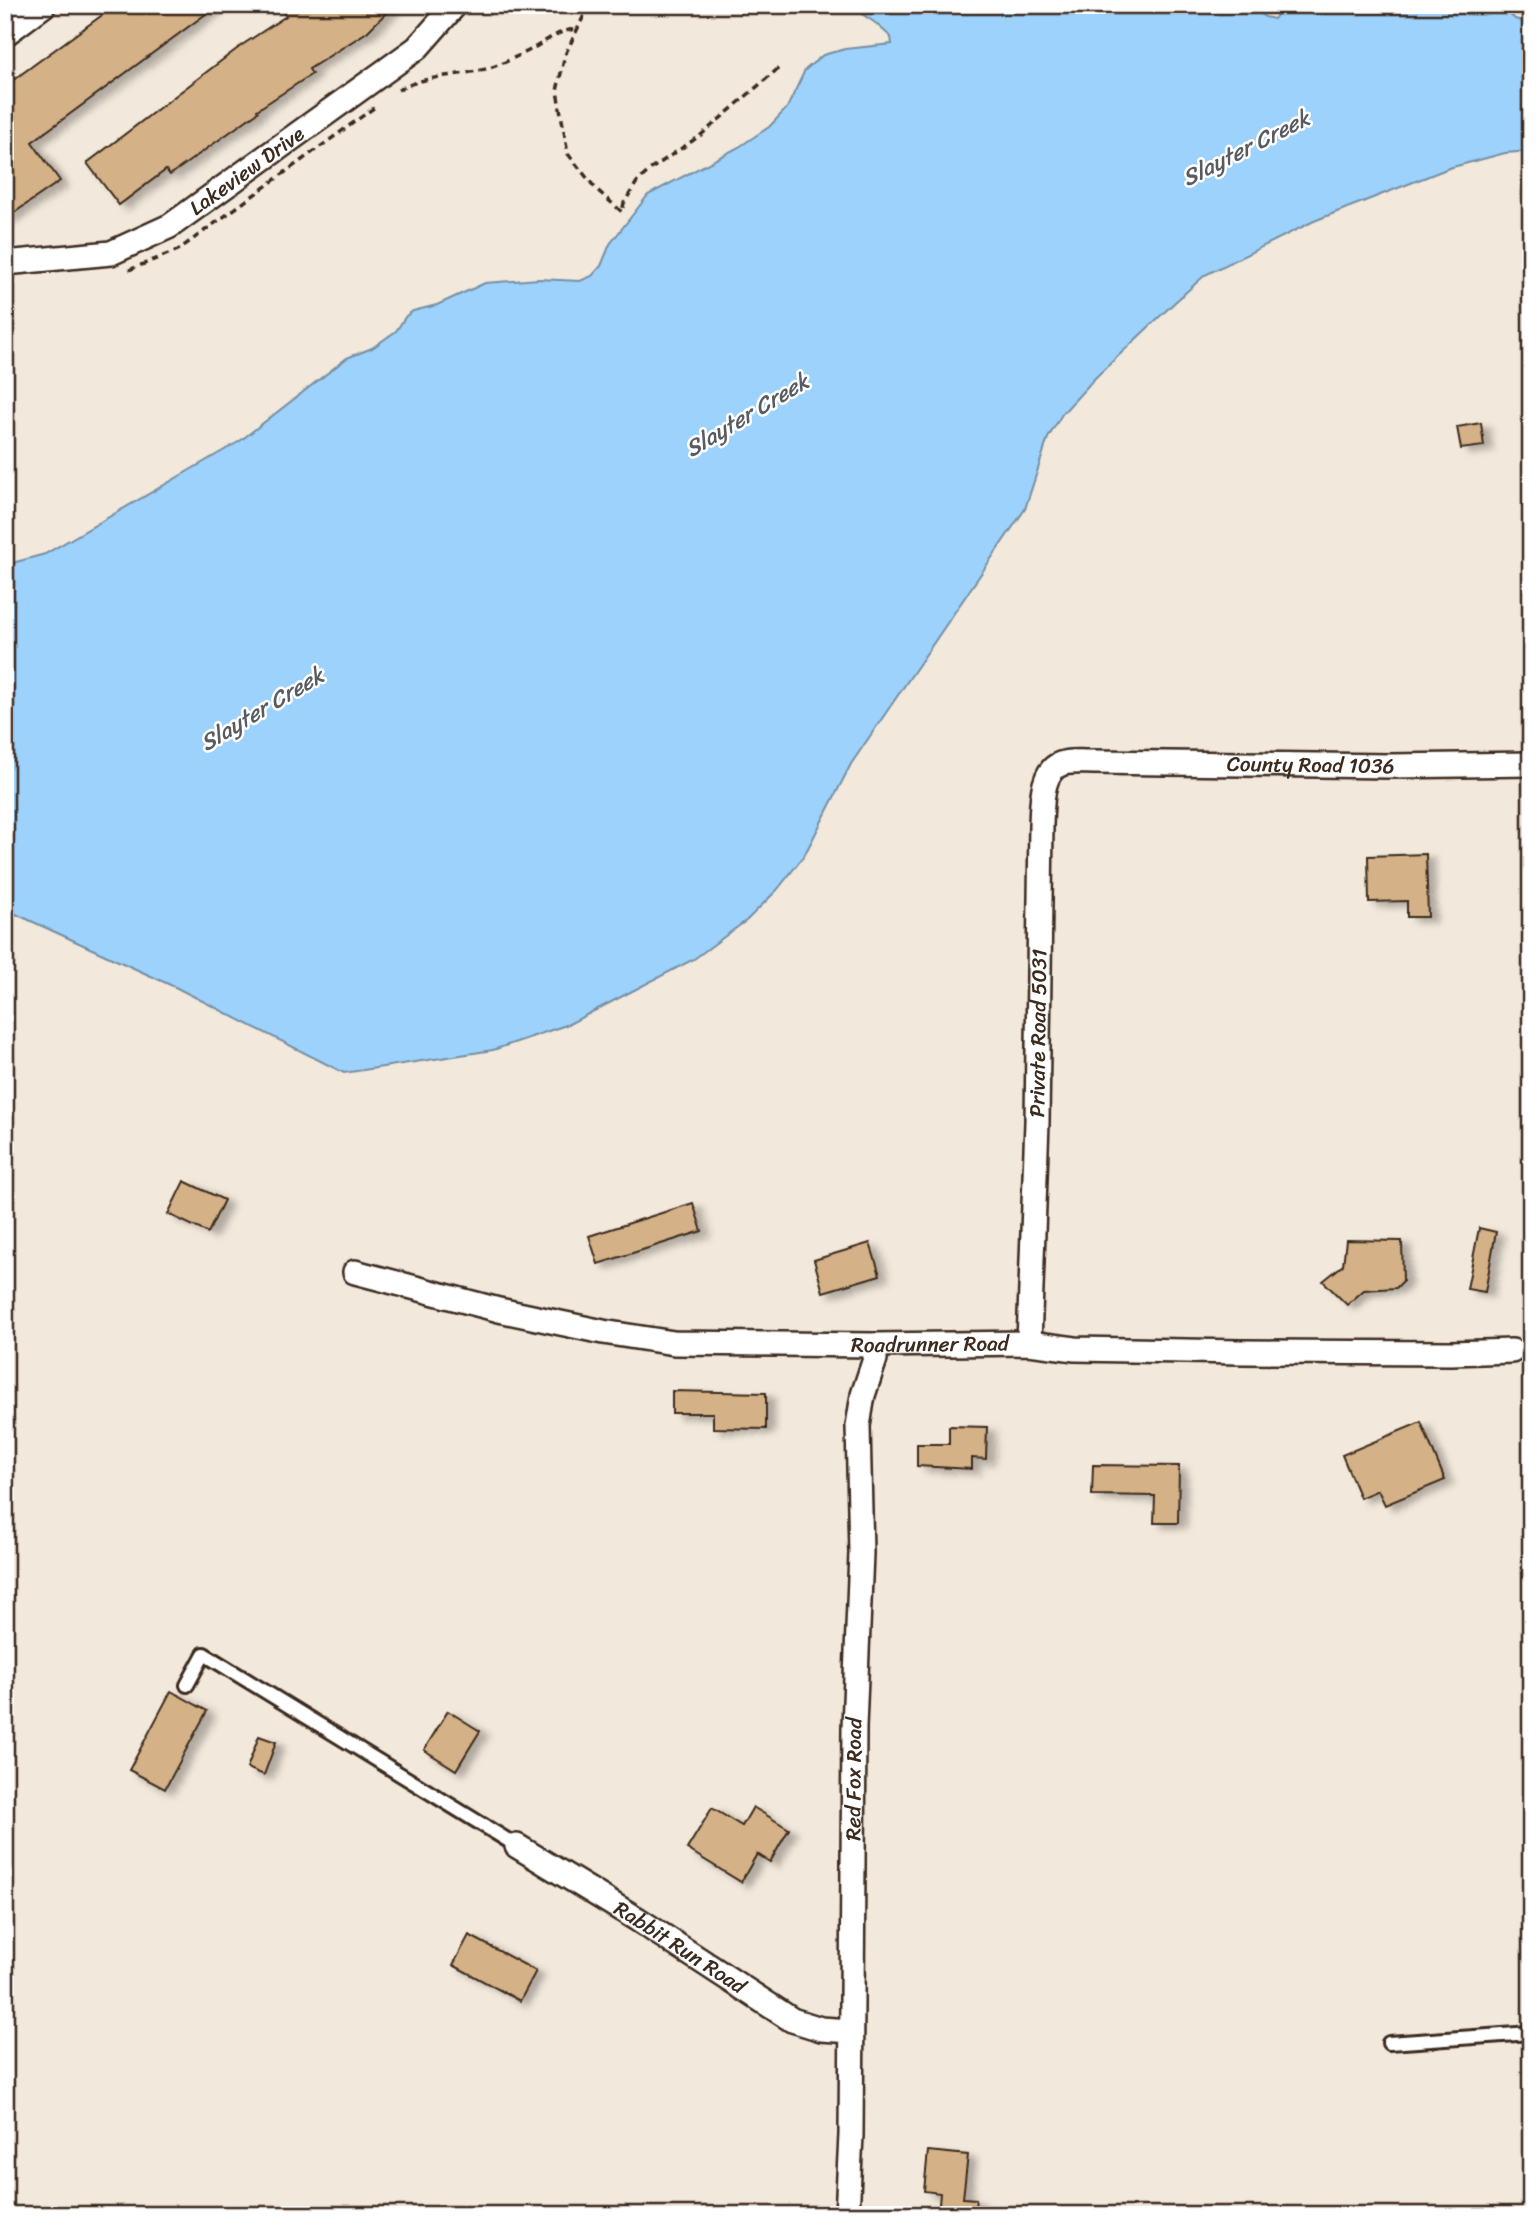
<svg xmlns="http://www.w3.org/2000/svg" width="1536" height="2220" viewBox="0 0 1536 2220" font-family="Sriracha,sans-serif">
<defs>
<filter id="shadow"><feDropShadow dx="8" dy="4.5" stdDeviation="3.5" flood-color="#0004"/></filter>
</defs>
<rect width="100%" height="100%" fill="#f2e8db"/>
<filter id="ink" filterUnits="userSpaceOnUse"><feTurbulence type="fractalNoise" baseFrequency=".0143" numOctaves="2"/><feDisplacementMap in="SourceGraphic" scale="14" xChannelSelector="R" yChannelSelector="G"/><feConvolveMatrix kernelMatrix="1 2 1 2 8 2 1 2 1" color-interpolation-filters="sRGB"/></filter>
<g filter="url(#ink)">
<polygon fill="#9dd2fc" stroke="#768fa3" stroke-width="2" points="848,5 1157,5 1170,11 1190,5 1250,5 1265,17 1274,19 1285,5 1500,5 1515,19 1531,23 1531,151 1505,153 1449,168 1314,221 1205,275 1174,303 1095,378 1062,414 1048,438 1025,509 851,764 804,856 777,890 747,920 694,959 569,1024 493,1050 344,1073 177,988 5,909 5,565 45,554 240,441 347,358 372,348 396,331 406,316 413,311 437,305 485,283 539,279 580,281 592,276 601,266 610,244 648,195 739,147 769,127 787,108 805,70 823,55 845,49 892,44 891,37 874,22"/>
<g fill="#d4b186" stroke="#3b2a1e" stroke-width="2" filter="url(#shadow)">
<polygon points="116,5 218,5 32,142 60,181 5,219 5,86"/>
<polygon points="294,5 394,5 367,32 309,69 312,74 257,110 258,112 170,175 166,170 119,205 87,163 242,45 286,16 283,12"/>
<polygon points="1481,423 1484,446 1461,449 1457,427"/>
<polygon points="1426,854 1428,917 1407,917 1407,901 1369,902 1368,856"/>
<polygon points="184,1181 224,1200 208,1233 168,1214"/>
<polygon points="693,1203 702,1231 598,1264 589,1236"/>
<polygon points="1479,1228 1496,1232 1485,1292 1467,1289"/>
<polygon points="1346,1240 1402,1241 1403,1281 1396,1288 1364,1290 1347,1305 1323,1281 1343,1265"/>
<polygon points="870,1243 880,1275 823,1292 814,1260"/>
<polygon points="672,1391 766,1393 766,1429 713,1428 713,1413 672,1413"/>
<polygon points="1421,1422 1445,1480 1385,1505 1378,1490 1360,1498 1342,1455"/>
<polygon points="949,1426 987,1427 986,1459 972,1458 972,1469 917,1466 917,1444 949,1444"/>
<polygon points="1093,1465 1179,1466 1178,1523 1154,1523 1155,1496 1092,1495"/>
<polygon points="171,1691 207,1711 165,1789 129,1770"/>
<polygon points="448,1711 480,1731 456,1770 424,1750"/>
<polygon points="259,1736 276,1742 264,1775 247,1768"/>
<polygon points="753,1807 789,1829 770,1862 757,1854 741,1882 687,1849 712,1808 742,1826"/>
<polygon points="469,1935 536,1971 520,2001 453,1965"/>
<polygon points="928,2151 968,2155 963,2198 976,2199 974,2215 938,2215 940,2193 924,2191"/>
</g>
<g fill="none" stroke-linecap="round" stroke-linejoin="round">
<g stroke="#3b2a1e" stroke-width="18">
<g id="service">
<polyline points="187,1685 204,1654 517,1846"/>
<polyline points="1389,2043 1531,2033"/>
</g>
</g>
<g stroke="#3b2a1e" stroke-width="28">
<g id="minor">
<polyline points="5,34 44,5"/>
<path id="s1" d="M5,263L111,253L170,226L417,48L455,5"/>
<path id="s2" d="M355,1272L499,1310L603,1332L674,1343L875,1345L1029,1343L1075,1349L1241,1352L1451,1353L1512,1351"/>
<path id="s3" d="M1029,1343L1037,1122L1041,825C1042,806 1040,768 1064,763C1073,761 1083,762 1093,762L1390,766L1531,764"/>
<path id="s4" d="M517,1846L637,1919L792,2020L821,2029L851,2031"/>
<path id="s5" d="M847,2215L851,2135L854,1727L861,1553L858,1426L863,1395L875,1359V1345"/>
</g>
</g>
<g stroke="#3b2a1e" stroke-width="3.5" stroke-dasharray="7 5" stroke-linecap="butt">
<polyline points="589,5 565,55 557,91 568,154 596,189 622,212 624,203 637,182 651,169 701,135 780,67"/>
<path d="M398,90C431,72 469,78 503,63C513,58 523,54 532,49C543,43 554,34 566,31C572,29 570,29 576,32"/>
<polyline points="129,270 178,250 375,107"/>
</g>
<use href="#service" stroke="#fff" stroke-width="12"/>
<use href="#minor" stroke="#fff" stroke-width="23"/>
</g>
</g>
<g text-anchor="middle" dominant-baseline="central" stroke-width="5" stroke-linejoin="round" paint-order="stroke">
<g font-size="21" fill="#3b2a1e" stroke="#fff">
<text stroke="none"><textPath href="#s1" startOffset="266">Lakeview Drive</textPath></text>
<text stroke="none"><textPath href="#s3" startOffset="836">County Road 1036</textPath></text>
<text stroke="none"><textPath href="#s3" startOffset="310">Private Road 5031</textPath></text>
<text stroke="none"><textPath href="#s2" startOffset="583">Roadrunner Road</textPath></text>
<text stroke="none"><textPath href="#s5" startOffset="436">Red Fox Road</textPath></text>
<text stroke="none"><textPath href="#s4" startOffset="192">Rabbit Run Road</textPath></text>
</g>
<g font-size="23" font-style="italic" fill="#585c61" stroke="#fff">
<text transform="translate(1246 148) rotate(-27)">Slayter Creek</text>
<text transform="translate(747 415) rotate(-31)">Slayter Creek</text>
<text transform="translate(262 709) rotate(-31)">Slayter Creek</text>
</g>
</g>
<rect width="1536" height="2220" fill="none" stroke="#fff" stroke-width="28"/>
<rect x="14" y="14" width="1508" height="2192" fill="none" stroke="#3b2a1e" stroke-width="2.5" filter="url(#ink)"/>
</svg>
